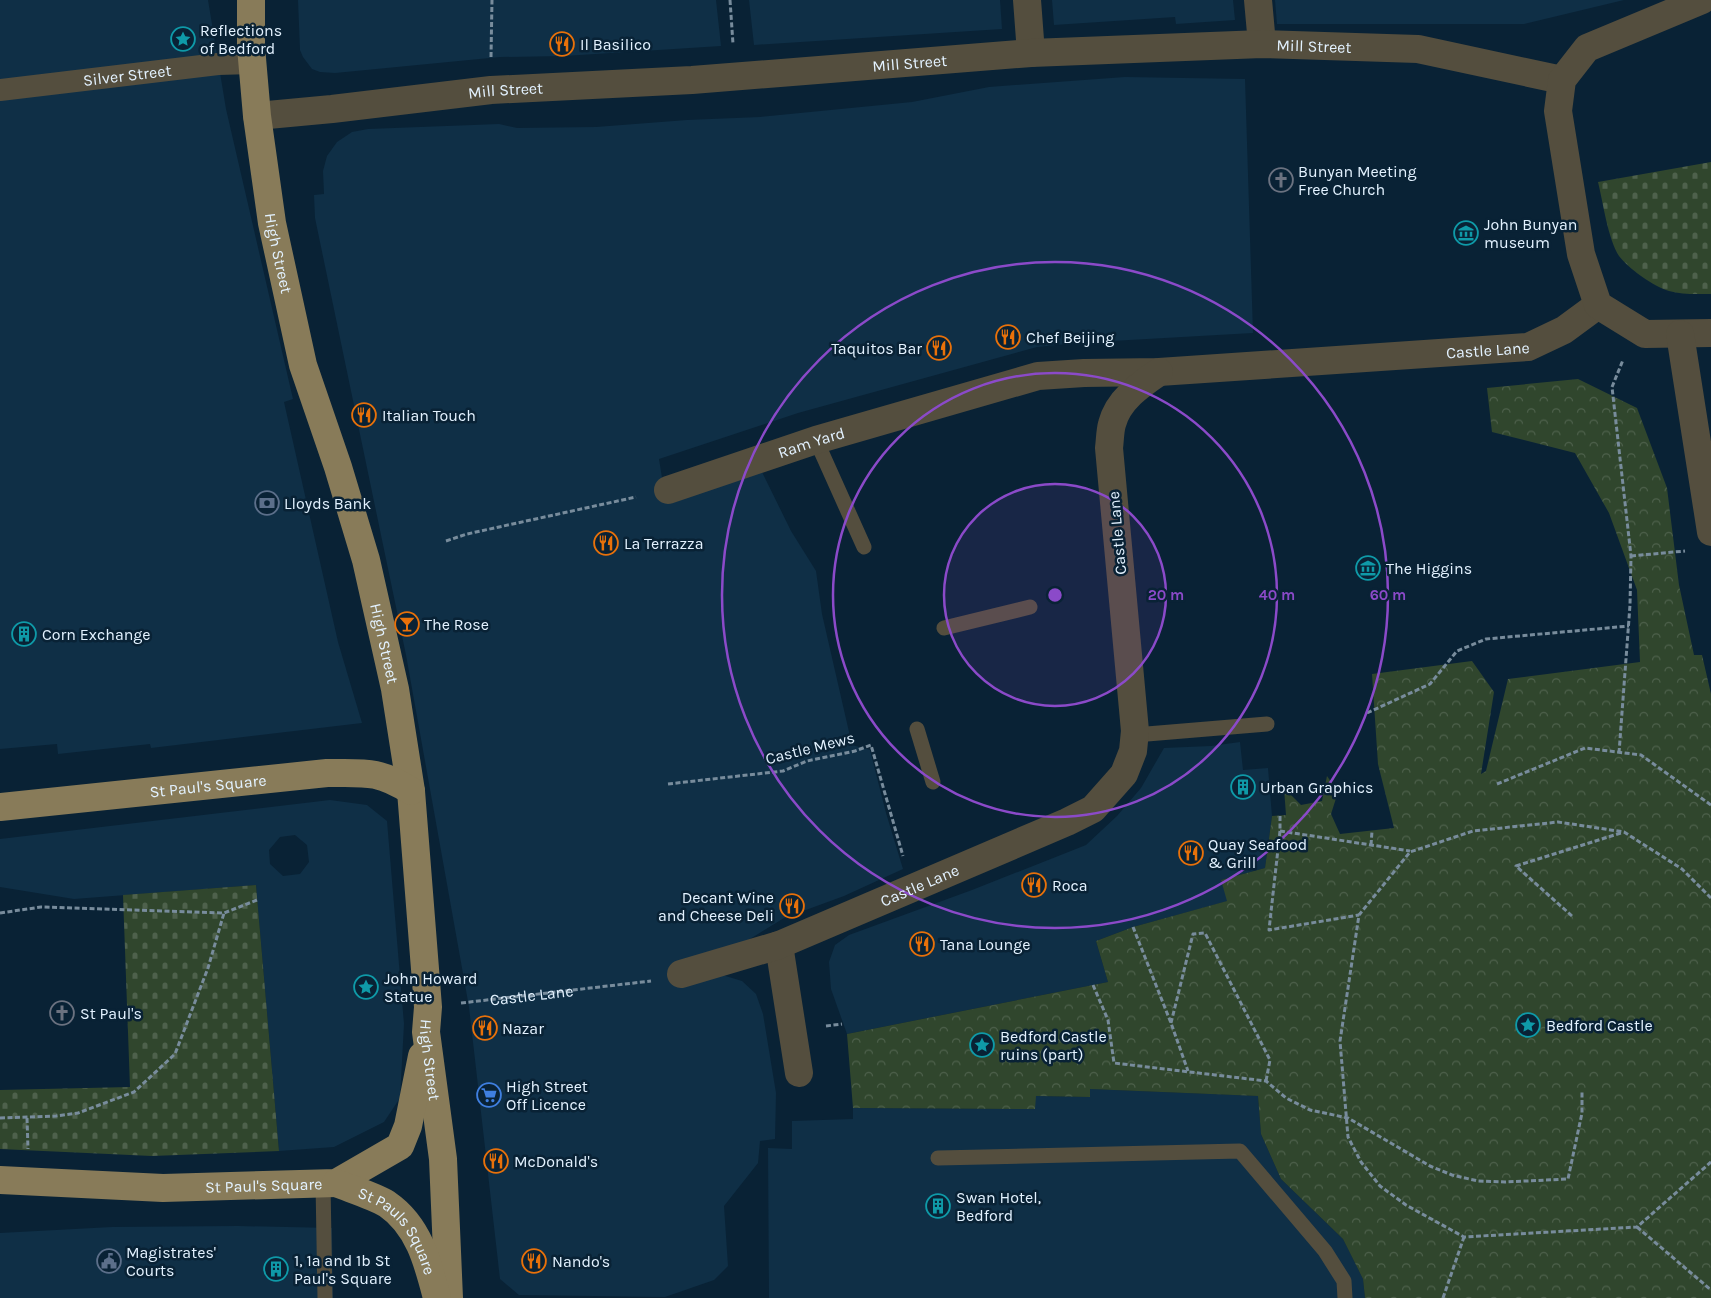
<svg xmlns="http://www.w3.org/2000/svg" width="1711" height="1298" viewBox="0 0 1711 1298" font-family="Karla,sans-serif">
<defs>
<pattern id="forest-crowns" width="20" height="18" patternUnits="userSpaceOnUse" patternTransform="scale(1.25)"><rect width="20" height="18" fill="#30462d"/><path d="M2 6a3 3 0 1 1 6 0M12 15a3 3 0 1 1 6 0" fill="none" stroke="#4e614c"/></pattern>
<pattern id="cemetery-stones" width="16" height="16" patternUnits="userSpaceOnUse" patternTransform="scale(1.25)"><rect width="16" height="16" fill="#30462d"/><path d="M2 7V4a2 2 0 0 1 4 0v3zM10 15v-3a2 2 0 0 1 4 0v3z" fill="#4e614c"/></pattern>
</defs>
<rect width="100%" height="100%" fill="#092235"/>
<g fill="#0f2f46" fill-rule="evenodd">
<polygon points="0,0 208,0 226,109 293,399 284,402 338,642 362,723 151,748 150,744 58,754 57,744 0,749"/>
<polygon points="298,0 716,0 721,46 564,56 500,57 335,73 320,72 312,69 303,57 300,50"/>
<polygon points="749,0 1000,0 1002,29 754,45"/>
<polygon points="1052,0 1233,0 1235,20 1176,24 1175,17 1054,25"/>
<polygon points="1275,0 1624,0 1524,24 1277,24"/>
<polygon points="1125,77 1245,79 1253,333 1076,343 1037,347 798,413 659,459 663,484 762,472 791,531 816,571 822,614 852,745 870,750 886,813 903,869 844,896 784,918 716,960 719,974 742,981 756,994 763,1014 776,1093 775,1139 760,1141 758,1163 724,1206 728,1266 714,1280 665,1297 519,1295 500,1279 469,1007 406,655 315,218 314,195 324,194 323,171 327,156 337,142 352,132 368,129 499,124 517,128 596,127 687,120 760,117 912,102 989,87"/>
<polygon points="1240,742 1243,770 1268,768 1272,816 1265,868 1221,880 1228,901 1133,927 1096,941 1108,982 847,1034 831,989 829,962 835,945 849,935 972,890 1086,845 1117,816 1141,788 1164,748 1211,746"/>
<path d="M330,800L367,805L387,821L404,1024L400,1098L384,1122L334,1147L279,1151L256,885L74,899L0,887V839ZM295,835L307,845L309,862L300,874L283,876L270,864L269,850L280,837Z"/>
<polygon points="1090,1089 1258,1096 1261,1134 1281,1179 1343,1239 1363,1279 1365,1298 769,1298 768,1148 792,1149 792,1121 853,1119 853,1108 1035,1109 1035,1096 1089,1097"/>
<polygon points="238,1226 332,1228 333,1298 0,1298 0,1233 112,1227"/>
</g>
<polygon fill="url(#forest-crowns)" points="1578,379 1637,408 1667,488 1679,585 1694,655 1702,655 1711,694 1711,1298 1365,1298 1363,1279 1343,1239 1281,1179 1261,1134 1258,1096 1090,1089 1090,1097 1036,1096 1035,1109 853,1108 847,1034 1108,982 1096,941 1133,927 1227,901 1221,880 1265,868 1272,816 1286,815 1284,788 1301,805 1322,801 1327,776 1338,792 1331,814 1340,834 1394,828 1378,764 1372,674 1472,661 1494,692 1481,774 1486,771 1508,679 1640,662 1637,590 1609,513 1575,453 1492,432 1487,388"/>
<g fill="url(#cemetery-stones)">
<path d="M1711,162V294C1698,294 1682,295 1669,291C1654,287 1628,268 1619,256C1608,239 1603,202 1598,182Z"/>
<polygon points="256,885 279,1151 152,1156 0,1149 0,1090 130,1087 123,895"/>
</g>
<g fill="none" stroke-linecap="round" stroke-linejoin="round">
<g stroke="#788c9c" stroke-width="3" stroke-dasharray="5 2.5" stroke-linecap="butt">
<polyline points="730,0 733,44"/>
<polyline points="491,57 492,0"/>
<polyline points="446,541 467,534 636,497"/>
<polyline points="1631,556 1685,551"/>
<polyline points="1367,713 1430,684 1457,651 1486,639 1629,626"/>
<polyline points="1619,753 1630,605 1631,556 1612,387 1623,360"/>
<polyline points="668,784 783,771 807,761 855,751 871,745 903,856"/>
<polyline points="1497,784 1585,748 1641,755 1711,805"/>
<polyline points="1280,816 1280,831 1269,930 1359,915"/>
<polyline points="1280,831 1410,851"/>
<polyline points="1371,845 1372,831"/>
<polyline points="1711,898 1682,869 1624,832 1558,822 1473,831 1410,852 1359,915 1340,1041 1348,1137 1361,1162 1380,1186 1406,1205 1464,1237 1637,1227 1711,1162"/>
<polyline points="0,913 41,907 224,913 257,900"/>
<polyline points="1572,916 1516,866 1621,833"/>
<polyline points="1133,927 1171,1023 1188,1071"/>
<polyline points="1093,985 1108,1020 1114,1063 1266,1081 1286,1098 1310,1110 1348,1118 1430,1166 1452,1175 1478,1181 1505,1182 1568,1179 1582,1113 1582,1092"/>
<path id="s1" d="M461,1003L651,981"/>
<polyline points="1171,1023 1193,934 1205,933 1270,1060 1266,1081"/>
<polyline points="826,1026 842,1024"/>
<polyline points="0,1118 56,1116 78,1113 134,1092 175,1054 208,968 224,913"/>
<polyline points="27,1118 28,1149"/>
<polyline points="1637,1227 1711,1290"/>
<polyline points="1443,1298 1464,1237"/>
</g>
<g stroke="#544e3e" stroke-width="15">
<polyline points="816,440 864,547"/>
<polyline points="944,628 1030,607"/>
<polyline points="917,729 933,782"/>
<polyline points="1135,735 1267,724"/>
<polyline points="938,1158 1240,1151 1325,1251 1344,1281 1345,1298"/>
<polyline points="323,1183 325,1298"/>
</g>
<path stroke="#544e3e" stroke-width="22" id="s2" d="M0,90L218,64L252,63"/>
<g stroke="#544e3e" stroke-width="28">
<polyline points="1027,0 1031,53"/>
<polyline points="1258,0 1262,44"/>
<path id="s3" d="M257,116L332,109L491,90L692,80L1031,53L1262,44L1418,49L1562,80"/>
<path id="s4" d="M668,490L816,440L1038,376L1084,373L1159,372L1528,347L1564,330L1598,305"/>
<polyline points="779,945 799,1073"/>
<path id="s5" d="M681,974L779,945L1067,822L1093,809L1124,774L1133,751L1135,731L1109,448C1110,440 1110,431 1112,424C1118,400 1140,385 1159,372"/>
</g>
<g stroke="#544e3e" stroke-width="28">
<polyline points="1702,0 1587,48 1562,80 1558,111 1581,254 1598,305 1645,334 1711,333"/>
<polyline points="1680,334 1711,532"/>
</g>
<g stroke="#887b59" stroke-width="28">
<path id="s6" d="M251,0V47L257,116L272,223L303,365L338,467L366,560L395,689L411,791L428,1007L426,1032L443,1159L449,1298"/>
<path id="s7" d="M0,807L327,773C365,773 378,770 411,791"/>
<path id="s8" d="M0,1180L163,1188L336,1183L400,1146L408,1126L422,1056"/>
<path id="s9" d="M336,1183C351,1189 374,1196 387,1204C419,1226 428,1263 437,1298"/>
</g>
</g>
<circle cx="1055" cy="595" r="111" fill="#8b4ac9" fill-opacity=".12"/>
<g fill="none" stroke="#8b4ac9" stroke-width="2.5">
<circle cx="1055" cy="595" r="111"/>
<circle cx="1055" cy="595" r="222"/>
<circle cx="1055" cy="595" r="333"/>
</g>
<defs>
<g id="sight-ring" transform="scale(1.25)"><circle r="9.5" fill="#092235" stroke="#0f9aa8" stroke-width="1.5"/><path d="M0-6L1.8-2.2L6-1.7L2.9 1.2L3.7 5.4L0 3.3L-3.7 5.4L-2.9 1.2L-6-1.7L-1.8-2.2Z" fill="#0f9aa8"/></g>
<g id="restaurant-ring" transform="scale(1.25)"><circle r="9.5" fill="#092235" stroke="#e8710a" stroke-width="1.5"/><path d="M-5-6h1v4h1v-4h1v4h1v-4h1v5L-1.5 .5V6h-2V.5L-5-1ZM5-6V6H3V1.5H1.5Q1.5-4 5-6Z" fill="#e8710a"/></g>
<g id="church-ring" transform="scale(1.25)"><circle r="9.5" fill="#092235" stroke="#6b7280" stroke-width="1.5"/><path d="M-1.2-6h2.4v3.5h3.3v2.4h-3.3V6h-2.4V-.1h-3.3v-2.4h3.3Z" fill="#6b7280"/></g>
<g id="museum-ring" transform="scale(1.25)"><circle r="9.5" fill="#092235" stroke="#0f9aa8" stroke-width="1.5"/><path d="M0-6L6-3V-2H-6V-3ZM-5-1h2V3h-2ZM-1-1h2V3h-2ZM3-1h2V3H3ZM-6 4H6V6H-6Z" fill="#0f9aa8"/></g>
<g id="bank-ring" transform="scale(1.25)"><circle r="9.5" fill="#092235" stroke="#5c6f8a" stroke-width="1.5"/><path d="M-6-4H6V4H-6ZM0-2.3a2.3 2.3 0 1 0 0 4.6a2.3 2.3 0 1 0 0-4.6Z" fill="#5c6f8a"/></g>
<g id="bar-ring" transform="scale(1.25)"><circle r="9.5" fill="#092235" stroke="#e8710a" stroke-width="1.5"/><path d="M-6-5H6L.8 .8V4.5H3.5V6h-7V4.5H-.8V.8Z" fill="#e8710a"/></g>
<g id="building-ring" transform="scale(1.25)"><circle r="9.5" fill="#092235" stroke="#0f9aa8" stroke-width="1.5"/><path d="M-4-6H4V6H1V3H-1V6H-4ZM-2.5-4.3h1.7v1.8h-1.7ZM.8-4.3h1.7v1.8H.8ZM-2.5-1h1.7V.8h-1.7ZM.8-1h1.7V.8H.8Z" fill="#0f9aa8"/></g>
<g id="supermarket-ring" transform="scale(1.25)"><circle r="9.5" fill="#092235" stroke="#3f7fe0" stroke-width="1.5"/><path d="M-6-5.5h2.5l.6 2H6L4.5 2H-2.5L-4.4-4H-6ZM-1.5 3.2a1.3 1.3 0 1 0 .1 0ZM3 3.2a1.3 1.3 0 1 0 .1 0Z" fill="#3f7fe0"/></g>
<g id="civic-ring" transform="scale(1.25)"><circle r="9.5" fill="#092235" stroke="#5c6f8a" stroke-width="1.5"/><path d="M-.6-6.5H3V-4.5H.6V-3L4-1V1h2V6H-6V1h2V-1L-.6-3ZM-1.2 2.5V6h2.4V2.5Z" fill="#5c6f8a"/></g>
</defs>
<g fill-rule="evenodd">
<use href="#sight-ring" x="183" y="39"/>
<use href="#restaurant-ring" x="562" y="44"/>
<use href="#church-ring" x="1281" y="180"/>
<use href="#museum-ring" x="1466" y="233"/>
<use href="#restaurant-ring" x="1008" y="337"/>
<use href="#restaurant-ring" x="939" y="348"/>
<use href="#restaurant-ring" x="364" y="415"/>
<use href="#bank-ring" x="267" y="503"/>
<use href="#restaurant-ring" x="606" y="543"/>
<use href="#museum-ring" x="1368" y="568"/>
<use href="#bar-ring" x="407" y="624"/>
<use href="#building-ring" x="24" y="634"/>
<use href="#building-ring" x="1243" y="787"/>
<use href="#restaurant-ring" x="1191" y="853"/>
<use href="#restaurant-ring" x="1034" y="885"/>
<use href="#restaurant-ring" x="792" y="906"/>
<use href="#restaurant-ring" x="922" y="944"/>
<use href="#sight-ring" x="366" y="987"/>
<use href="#church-ring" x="62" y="1013"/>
<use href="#sight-ring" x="1528" y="1025"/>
<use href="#restaurant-ring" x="485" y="1028"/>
<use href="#sight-ring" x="982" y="1045"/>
<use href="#supermarket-ring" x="489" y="1095"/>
<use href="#restaurant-ring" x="496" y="1161"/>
<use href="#building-ring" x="938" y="1206"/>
<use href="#civic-ring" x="109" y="1261"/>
<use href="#restaurant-ring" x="534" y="1261"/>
<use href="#building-ring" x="276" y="1269"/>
</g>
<g text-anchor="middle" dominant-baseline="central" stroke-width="5" stroke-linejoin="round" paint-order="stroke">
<g font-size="16" fill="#e3f2ff" stroke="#092235" text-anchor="start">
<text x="200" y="30">Reflections<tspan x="200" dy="18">of Bedford</tspan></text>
<text x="580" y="44">Il Basilico</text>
<text x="1298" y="171">Bunyan Meeting<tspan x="1298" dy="18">Free Church</tspan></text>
<text x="1484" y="224">John Bunyan<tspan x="1484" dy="18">museum</tspan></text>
<text x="1026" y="337">Chef Beijing</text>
<text x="922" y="348" text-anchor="end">Taquitos Bar</text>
<text x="382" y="415">Italian Touch</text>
<text x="284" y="503">Lloyds Bank</text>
<text x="624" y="543">La Terrazza</text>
<text x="1386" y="568">The Higgins</text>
<text x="424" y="624">The Rose</text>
<text x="42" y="634">Corn Exchange</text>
<text x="1260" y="787">Urban Graphics</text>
<text x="1208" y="844">Quay Seafood<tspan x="1208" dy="18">&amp; Grill</tspan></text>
<text x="1052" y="885">Roca</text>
<text x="774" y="897" text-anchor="end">Decant Wine<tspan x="774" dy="18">and Cheese Deli</tspan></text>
<text x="940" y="944">Tana Lounge</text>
<text x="384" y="978">John Howard<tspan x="384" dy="18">Statue</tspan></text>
<text x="80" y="1013">St Paul's</text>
<text x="1546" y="1025">Bedford Castle</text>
<text x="502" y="1028">Nazar</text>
<text x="1000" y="1036">Bedford Castle<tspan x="1000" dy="18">ruins (part)</tspan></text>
<text x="506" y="1086">High Street<tspan x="506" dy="18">Off Licence</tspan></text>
<text x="514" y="1161">McDonald's</text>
<text x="956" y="1197">Swan Hotel,<tspan x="956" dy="18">Bedford</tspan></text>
<text x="126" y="1252">Magistrates'<tspan x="126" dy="18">Courts</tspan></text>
<text x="294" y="1260">1, 1a and 1b St<tspan x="294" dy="18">Paul's Square</tspan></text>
<text x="552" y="1261">Nando's</text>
</g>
<g font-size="16" fill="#e3f2ff" stroke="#092235">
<text stroke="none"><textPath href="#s3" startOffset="1060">Mill Street</textPath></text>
<text stroke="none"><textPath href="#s3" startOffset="655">Mill Street</textPath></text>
<text stroke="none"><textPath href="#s2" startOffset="128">Silver Street</textPath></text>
<text stroke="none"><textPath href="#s3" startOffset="250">Mill Street</textPath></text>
<text stroke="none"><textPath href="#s6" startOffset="255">High Street</textPath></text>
<text stroke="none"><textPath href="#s4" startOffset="838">Castle Lane</textPath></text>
<text stroke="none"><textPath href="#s4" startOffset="151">Ram Yard</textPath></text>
<text transform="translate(1117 533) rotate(-95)">Castle Lane</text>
<text stroke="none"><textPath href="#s6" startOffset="660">High Street</textPath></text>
<text transform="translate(810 748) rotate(-14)">Castle Mews</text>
<text stroke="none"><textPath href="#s7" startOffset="209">St Paul's Square</textPath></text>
<text stroke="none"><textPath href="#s5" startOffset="255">Castle Lane</textPath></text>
<text stroke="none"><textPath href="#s1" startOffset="71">Castle Lane</textPath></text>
<text stroke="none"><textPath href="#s6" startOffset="1080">High Street</textPath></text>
<text stroke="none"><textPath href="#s8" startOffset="264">St Paul's Square</textPath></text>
<text stroke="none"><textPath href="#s9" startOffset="82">St Pauls Square</textPath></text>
</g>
</g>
<circle cx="1055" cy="595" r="8" fill="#8b4ac9" stroke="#092235" stroke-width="2.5"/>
<g font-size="15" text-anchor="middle" font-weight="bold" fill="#8b4ac9" stroke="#092235" stroke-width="5" stroke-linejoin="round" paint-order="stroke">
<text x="1166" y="600">20 m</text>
<text x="1277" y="600">40 m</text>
<text x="1388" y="600">60 m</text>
</g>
</svg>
